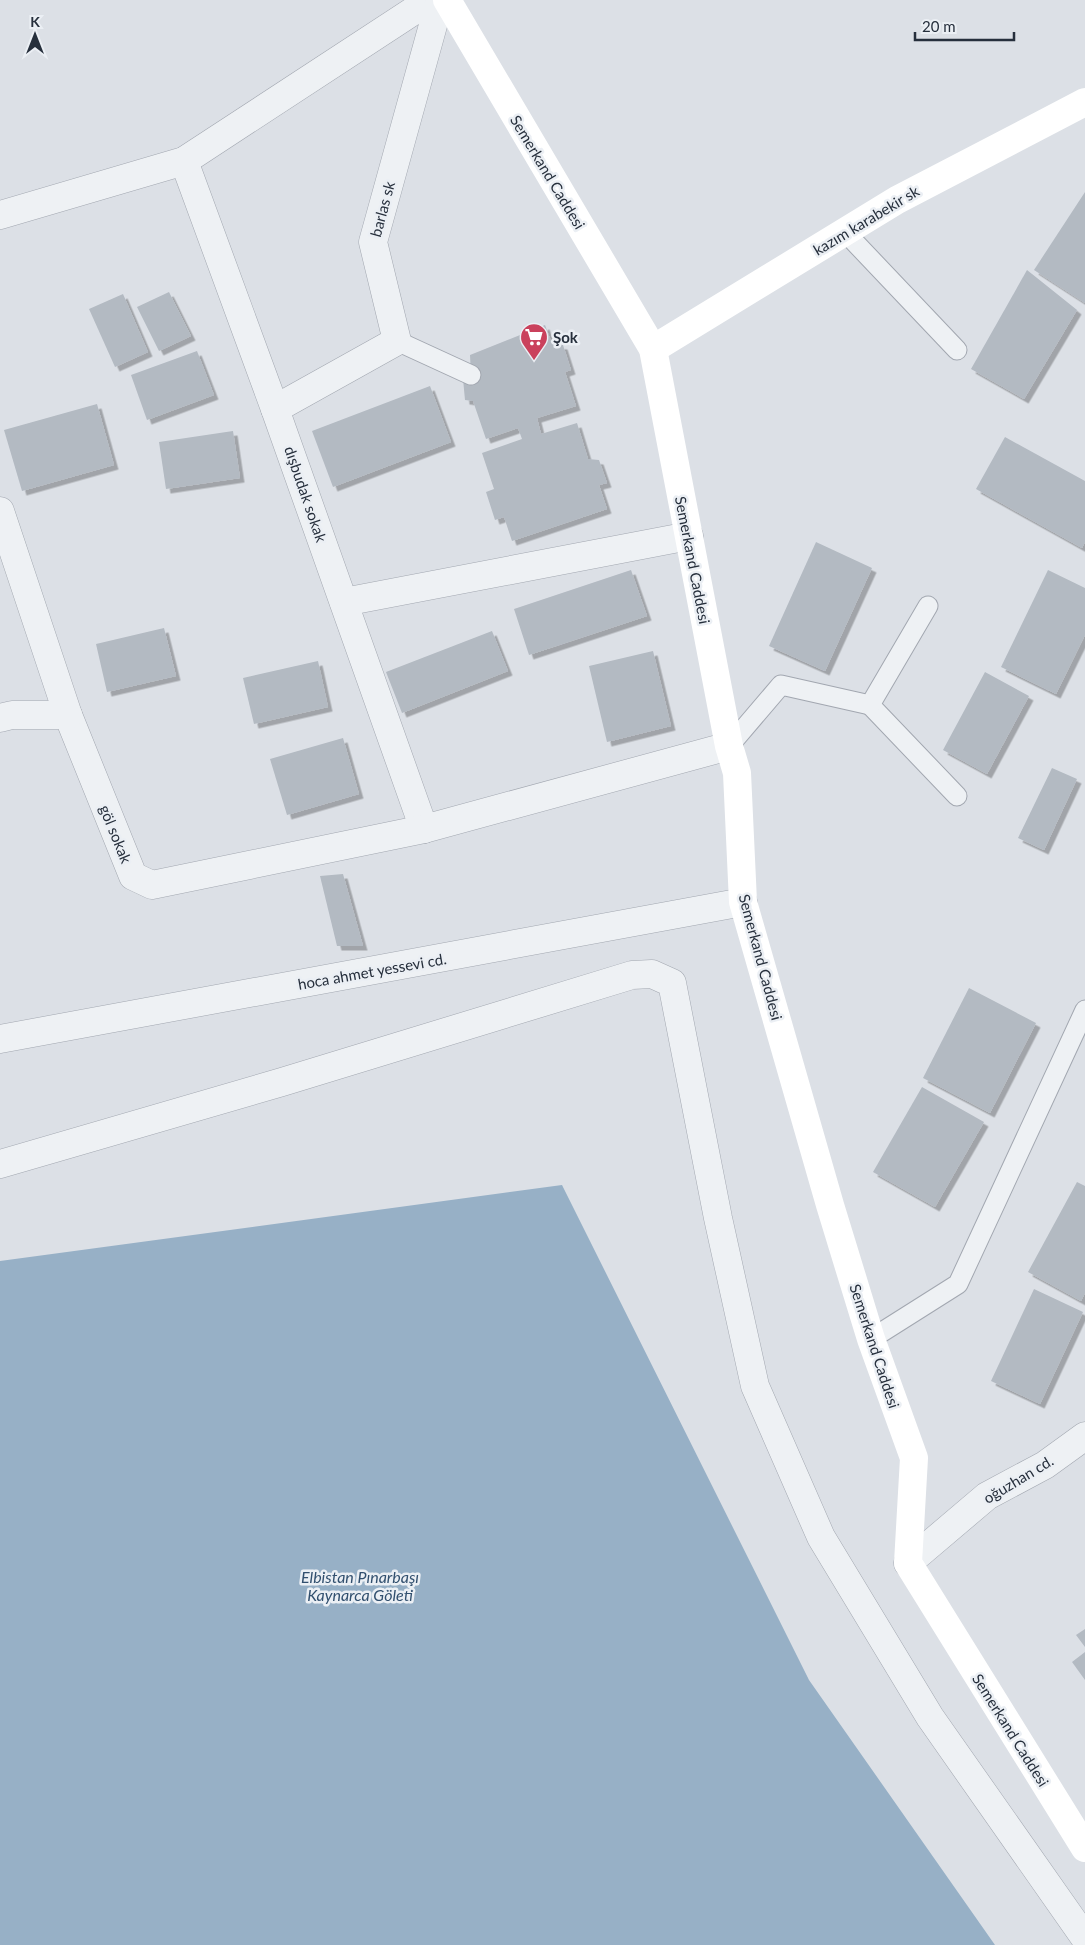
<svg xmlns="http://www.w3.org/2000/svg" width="1085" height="1945" viewBox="0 0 1085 1945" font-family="Lato,sans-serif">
<defs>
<filter id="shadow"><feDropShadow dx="4.5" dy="4.5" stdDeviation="0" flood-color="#0004"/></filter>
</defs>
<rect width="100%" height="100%" fill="#dce0e6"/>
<polygon fill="#97b0c6" points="562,1185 809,1680 995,1945 0,1945 0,1261"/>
<g fill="#b3bac2" filter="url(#shadow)">
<polygon points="1085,192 1085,303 1034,270"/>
<polygon points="1027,270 1077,310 1024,399 971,369"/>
<polygon points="169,292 191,336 159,351 137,307"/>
<polygon points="123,294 148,352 115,367 89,309"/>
<polygon points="545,325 552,344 563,345 571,370 565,372 576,406 537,418 541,434 577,423 588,459 599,460 607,483 599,485 607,509 512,541 504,517 495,520 486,492 494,489 482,453 522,439 518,428 486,439 473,401 465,400 463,379 471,375 470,355"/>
<polygon points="197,351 214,395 147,420 131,375"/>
<polygon points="430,386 451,442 333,487 312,431"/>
<polygon points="97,404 114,465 22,491 4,430"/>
<polygon points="233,431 240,478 166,489 159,442"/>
<polygon points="1005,437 1085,481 1085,542 1082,548 976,489"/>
<polygon points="816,542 872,568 825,671 769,646"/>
<polygon points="631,570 647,616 529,655 514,609"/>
<polygon points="1048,570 1085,588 1085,635 1056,694 1001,667"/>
<polygon points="164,628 176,676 107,692 96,644"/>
<polygon points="492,631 508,671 402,713 386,672"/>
<polygon points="653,651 671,726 607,742 589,666"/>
<polygon points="318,661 328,707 254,724 243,678"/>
<polygon points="985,672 1029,696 987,774 943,750"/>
<polygon points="343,738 359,794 287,815 270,759"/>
<polygon points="1052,768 1077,779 1044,850 1018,838"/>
<polygon points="343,874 363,946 337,946 320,876"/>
<polygon points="969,988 1036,1023 990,1113 923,1078"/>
<polygon points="922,1087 984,1122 935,1207 873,1172"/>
<polygon points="1077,1182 1085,1186 1085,1293 1081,1301 1028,1272"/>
<polygon points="1034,1289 1083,1312 1040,1404 991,1381"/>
<polygon points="1085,1629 1085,1647 1076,1635"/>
<polygon points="1085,1652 1085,1680 1072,1662"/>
</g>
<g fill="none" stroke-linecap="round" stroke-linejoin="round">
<g stroke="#a2a7b0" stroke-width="21">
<g id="lane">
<polyline points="845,232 957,350"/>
<polyline points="397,341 471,375"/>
<polyline points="870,705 957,796"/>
<polyline points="729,746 781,685 870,705 928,606"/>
<polyline points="871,1339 958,1284 1085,1010"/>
</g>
</g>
<g stroke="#a2a7b0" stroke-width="29">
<g id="street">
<polyline points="184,161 275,409 424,829"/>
<polyline points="0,215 184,161 430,0"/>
<polyline points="275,409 397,341 373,242 440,0"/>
<polyline points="0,511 68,715 133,876 152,885 424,829 729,746"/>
<polyline points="344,602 689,536"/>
<polyline points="0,718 12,715 68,715"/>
<polyline points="0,1039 743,902"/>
<polyline points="0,1164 282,1082 632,975 652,974 672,983 718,1218 755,1386 821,1537 930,1717 1085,1938"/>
<polyline points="908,1563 987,1496 1045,1465 1085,1436"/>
</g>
</g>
<use href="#lane" stroke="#eef1f4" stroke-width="19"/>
<use href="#street" stroke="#eef1f4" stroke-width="28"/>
<g stroke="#fff" stroke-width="28">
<polyline points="447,0 653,349 729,746 737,773 743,902 830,1205 871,1339 914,1458 908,1563 1085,1848"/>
<polyline points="653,349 897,200 1085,102"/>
</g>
</g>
<defs>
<g id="supermarket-pin" transform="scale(1.4375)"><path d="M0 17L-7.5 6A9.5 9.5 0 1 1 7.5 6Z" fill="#ca415c" stroke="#ebeff4"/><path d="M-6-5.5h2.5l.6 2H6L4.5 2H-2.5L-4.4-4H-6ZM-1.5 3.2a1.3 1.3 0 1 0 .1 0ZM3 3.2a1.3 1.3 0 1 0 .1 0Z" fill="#fff"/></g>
</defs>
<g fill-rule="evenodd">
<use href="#supermarket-pin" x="534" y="337"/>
</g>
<g text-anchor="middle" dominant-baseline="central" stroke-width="5" stroke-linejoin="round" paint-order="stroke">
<g font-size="15" fill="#262f3c" stroke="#ebeff4">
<text transform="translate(548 172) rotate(59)">Semerkand Caddesi</text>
<text transform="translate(382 209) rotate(-75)">barlas sk</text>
<text transform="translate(866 220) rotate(-31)">kazım karabekir sk</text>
<text transform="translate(306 494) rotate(71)">dışbudak sokak</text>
<text transform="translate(693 560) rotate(79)">Semerkand Caddesi</text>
<text transform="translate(116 834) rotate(68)">göl sokak</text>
<text transform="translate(761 957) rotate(75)">Semerkand Caddesi</text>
<text transform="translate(372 971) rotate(-10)">hoca ahmet yessevi cd.</text>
<text transform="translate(875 1346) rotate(72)">Semerkand Caddesi</text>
<text transform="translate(1018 1479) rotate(-31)">oğuzhan cd.</text>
<text transform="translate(1011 1730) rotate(58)">Semerkand Caddesi</text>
</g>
<g font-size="15" font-weight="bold" fill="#262f3c" stroke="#ebeff4" text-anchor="start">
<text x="553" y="337">Şok</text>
</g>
<g font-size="16" font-style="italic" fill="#314f6e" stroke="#ebeff4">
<text x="360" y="1576">Elbistan Pınarbaşı<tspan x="360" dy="18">Kaynarca Göleti</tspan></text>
</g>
</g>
<g transform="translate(35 35)" stroke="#ebeff4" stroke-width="4" paint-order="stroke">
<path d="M0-4L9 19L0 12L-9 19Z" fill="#262f3c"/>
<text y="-8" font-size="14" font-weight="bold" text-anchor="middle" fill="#262f3c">K</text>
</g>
<path d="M915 32v8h99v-8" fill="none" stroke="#262f3c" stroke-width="2.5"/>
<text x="922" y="32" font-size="15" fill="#262f3c" stroke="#ebeff4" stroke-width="4" paint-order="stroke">20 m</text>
</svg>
